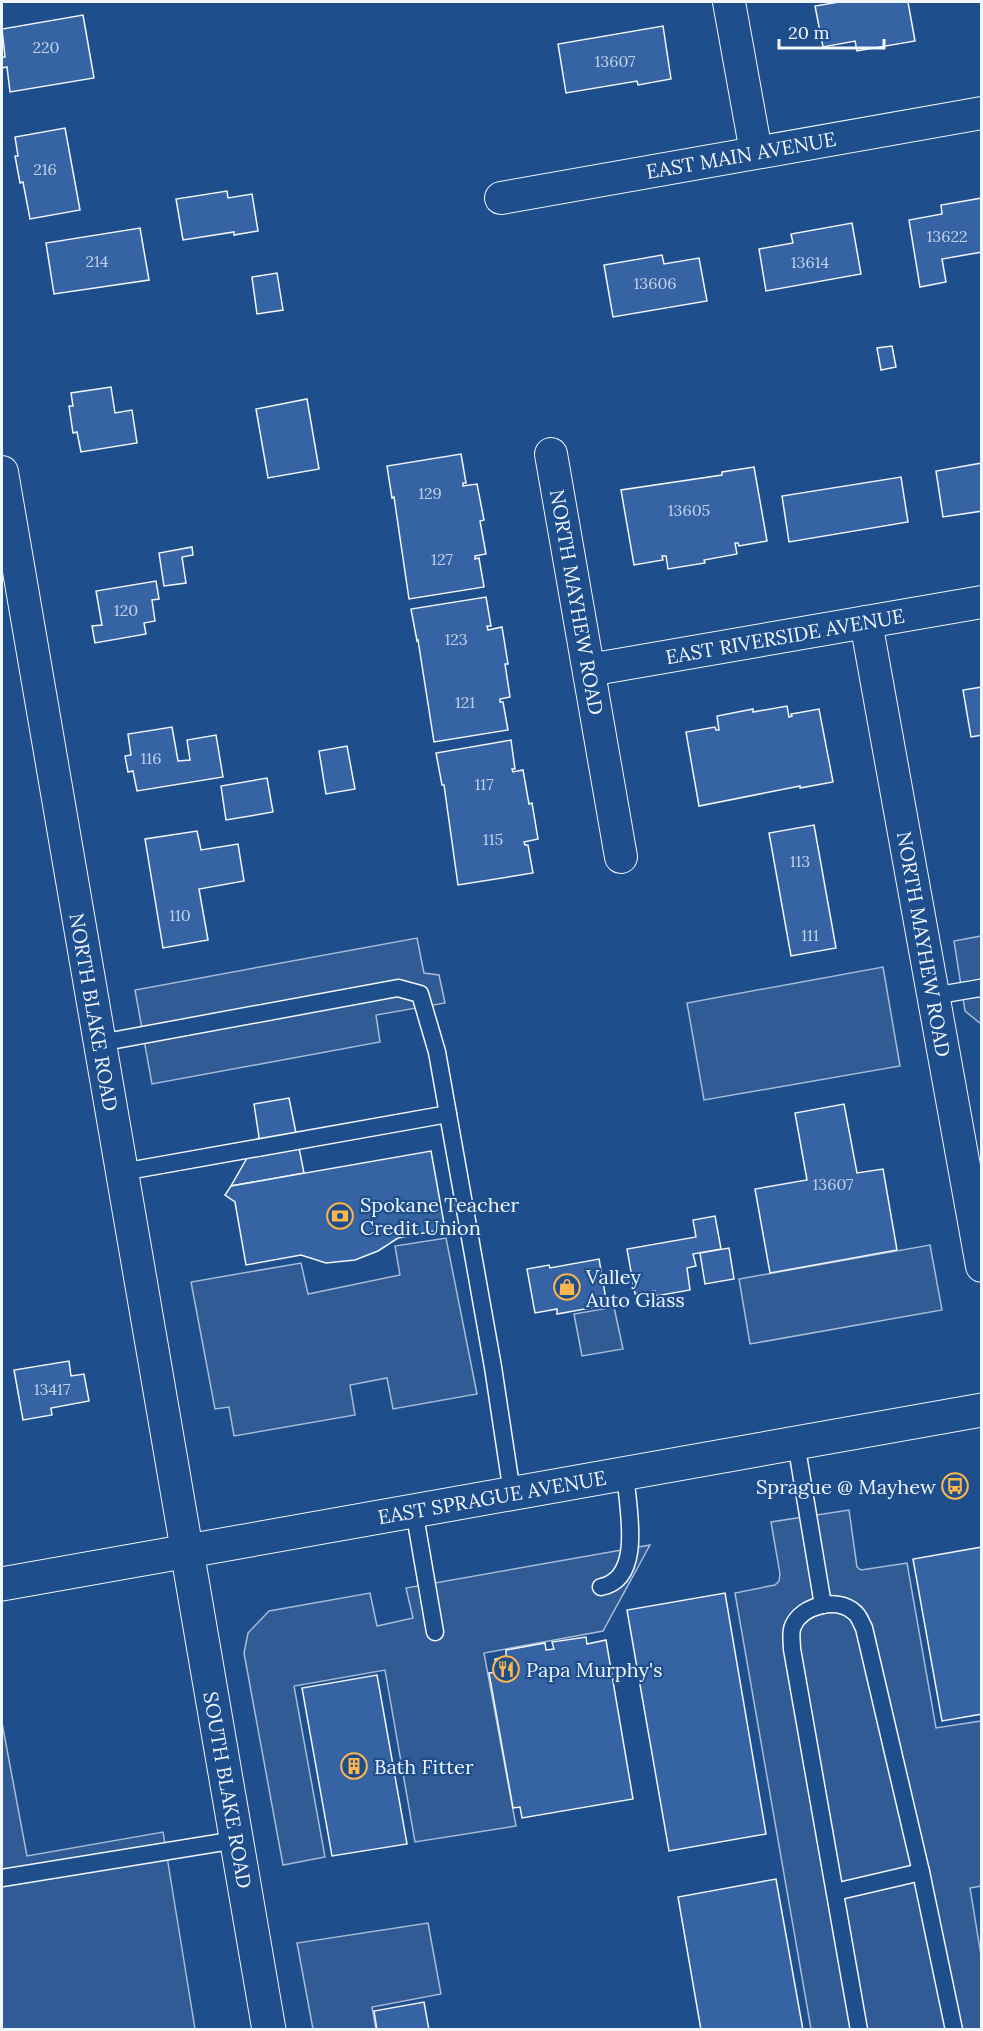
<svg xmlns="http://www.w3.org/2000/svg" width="983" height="2031" viewBox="0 0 983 2031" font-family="Lora,serif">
<rect width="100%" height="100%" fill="#1f4e8c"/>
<g fill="#305b95" stroke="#a8bbd7" stroke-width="1.5">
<polygon points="981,936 981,1024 965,1011 954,941"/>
<polygon points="417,938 424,973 439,975 445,1003 376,1015 380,1042 152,1084 135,990"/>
<polygon points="883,967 900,1066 704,1100 687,1003"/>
<polygon points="446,1238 477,1394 393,1409 387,1378 350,1385 355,1415 234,1436 229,1407 215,1409 191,1282 301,1263 308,1294 400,1275 395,1246"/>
<polygon points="930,1245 942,1310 750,1344 739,1279"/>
<polygon points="614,1307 623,1349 582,1356 574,1314"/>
<polygon points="849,1510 857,1567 861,1570 907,1563 936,1728 981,1721 981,1886 970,1888 981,1955 981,2029 811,2029 735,1593 775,1585 779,1581 780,1574 771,1522"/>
<polygon points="650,1545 603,1631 484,1653 516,1826 415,1842 385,1670 294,1686 325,1857 283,1865 244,1653 248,1633 269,1611 370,1593 377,1626 413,1618 406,1588"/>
<polygon points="2,1723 27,1856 163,1832 195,2029 2,2029"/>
<polygon points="428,1923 441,1994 372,2007 376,2029 313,2029 297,1943"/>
</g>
<g fill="#3563a3" stroke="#f2f6ff" stroke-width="1.5">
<polygon points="839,2 908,2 915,41 857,51 855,41 823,47 815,6"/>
<polygon points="83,15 94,78 10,92 7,67 2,68 2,57 5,57 2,29"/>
<polygon points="663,26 671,79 638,85 637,81 566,93 558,44"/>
<polygon points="65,128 80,210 30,219 23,182 20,183 15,156 18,156 15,137"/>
<polygon points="227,191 228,198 252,194 258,231 234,235 234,232 183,240 176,199"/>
<polygon points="982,198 982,252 942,259 946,282 920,287 909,220 942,214 941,205"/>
<polygon points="852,223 861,274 766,291 759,249 793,243 791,234"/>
<polygon points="140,228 149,280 54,294 46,243"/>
<polygon points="662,255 664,264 699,258 707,301 613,317 604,265"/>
<polygon points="277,273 283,310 257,314 252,277"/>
<polygon points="892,346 896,367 881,370 877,348"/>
<polygon points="111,387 115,413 132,410 137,443 81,452 77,432 73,433 69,406 73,406 71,393"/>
<polygon points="307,399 319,469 268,478 256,409"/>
<polygon points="461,454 466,483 463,483 463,486 477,484 484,520 480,521 486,554 475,556 475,559 479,558 484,587 409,599 394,497 392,498 387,466"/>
<polygon points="982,463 982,511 943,517 936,471"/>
<polygon points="754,467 767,541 739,546 738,543 735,543 737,554 704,560 705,563 668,569 666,556 662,556 663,560 634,565 621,490 722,475 722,472"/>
<polygon points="901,477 908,522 789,542 782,496"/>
<polygon points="192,547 193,555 182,557 186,583 164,586 159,553"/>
<polygon points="156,581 159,599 152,600 155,621 144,623 146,634 95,643 92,626 102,625 96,591"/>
<polygon points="486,597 491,626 487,626 488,630 502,627 508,664 505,664 510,697 500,699 500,702 503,702 508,730 434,742 418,640 417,641 411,609"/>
<polygon points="982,687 982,735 971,737 963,690"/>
<polygon points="787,706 789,717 792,716 791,714 819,709 833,782 800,788 800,786 699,806 686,732 715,727 716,730 719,730 717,716 753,709 753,712"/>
<polygon points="172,727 178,761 190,760 187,740 216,735 223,777 137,791 133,771 128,772 125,756 131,755 128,734"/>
<polygon points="511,740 515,769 512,769 513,772 523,770 529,804 532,803 538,839 524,842 525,845 528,845 533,873 458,885 444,785 442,785 436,753"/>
<polygon points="347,746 355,789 326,794 319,751"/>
<polygon points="267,778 273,812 226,820 221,786"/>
<polygon points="814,825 836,948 791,956 769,833"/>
<polygon points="197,831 201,850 238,844 244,881 199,889 208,940 163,948 145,839"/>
<polygon points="289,1098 304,1173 231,1186 259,1137 254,1104"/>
<polygon points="844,1104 857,1173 883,1169 897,1250 770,1273 755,1189 807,1180 795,1113"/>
<polygon points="431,1151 445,1229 398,1238 378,1251 355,1260 326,1263 301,1255 246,1265 235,1202 225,1195 231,1186"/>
<polygon points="715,1216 721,1249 693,1254 696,1266 687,1268 690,1290 656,1296 655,1291 635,1294 627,1249 696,1237 693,1220"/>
<polygon points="729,1248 734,1279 705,1284 700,1253"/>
<polygon points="599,1259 607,1305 557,1314 557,1309 535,1313 527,1269 549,1265 550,1268"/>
<polygon points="69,1361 71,1376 84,1374 89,1401 51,1408 52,1415 23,1420 14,1370"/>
<polygon points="982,1547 982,1714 942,1721 913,1559"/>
<polygon points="725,1593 766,1834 669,1851 627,1610"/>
<polygon points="586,1637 587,1644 606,1640 633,1799 522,1818 520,1807 513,1808 489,1673 497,1672 495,1659 506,1657 506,1650 545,1643 546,1650 554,1649 552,1642"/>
<polygon points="377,1675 407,1844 332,1856 302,1688"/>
<polygon points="776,1879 803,2030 701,2030 678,1897"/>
<polygon points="424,2002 429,2030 377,2030 374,2011"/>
</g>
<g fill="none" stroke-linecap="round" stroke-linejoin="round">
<g stroke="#f2f6ff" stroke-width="19">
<g id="lane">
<polyline points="933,996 980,988 982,989"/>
<polyline points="100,1043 398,988 420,994 437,1052 493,1367 512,1493"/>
<polyline points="122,1172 448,1114"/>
<polyline points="796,1443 823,1605"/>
<polyline points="414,1510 435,1632"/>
<path d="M601,1587C645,1579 627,1505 625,1473"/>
<polyline points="2,1878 236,1840"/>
<polyline points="835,1892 921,1872"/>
<path d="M859,2030L792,1649C792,1643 790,1632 793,1626C802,1605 837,1597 854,1612C859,1615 861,1623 864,1628L921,1872L954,2030"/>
</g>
</g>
<g stroke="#f2f6ff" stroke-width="34">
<g id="street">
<polyline points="729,2 756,152"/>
<polyline points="501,198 982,113"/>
<polyline points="551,454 621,857"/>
<polyline points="2,472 187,1551"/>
<polyline points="866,622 982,1266"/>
<polyline points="589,670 982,602"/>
</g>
</g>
<g stroke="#f2f6ff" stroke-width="35">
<polyline id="secondary" points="187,1551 269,2030"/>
</g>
<g stroke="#f2f6ff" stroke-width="35">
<polyline id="primary" points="2,1584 982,1410"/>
</g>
<use href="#lane" stroke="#1f4e8c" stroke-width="16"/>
<use href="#street" stroke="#1f4e8c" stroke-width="32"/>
<use href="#secondary" stroke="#1f4e8c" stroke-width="33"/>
<use href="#primary" stroke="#1f4e8c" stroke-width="33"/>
</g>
<defs>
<g id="bank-ring" transform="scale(1.35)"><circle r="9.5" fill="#1f4e8c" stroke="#ffb74d" stroke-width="1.5"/><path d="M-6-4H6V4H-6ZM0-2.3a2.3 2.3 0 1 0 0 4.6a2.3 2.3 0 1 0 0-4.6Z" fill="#ffb74d"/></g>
<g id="shop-ring" transform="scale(1.35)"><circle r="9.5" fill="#1f4e8c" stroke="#ffb74d" stroke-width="1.5"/><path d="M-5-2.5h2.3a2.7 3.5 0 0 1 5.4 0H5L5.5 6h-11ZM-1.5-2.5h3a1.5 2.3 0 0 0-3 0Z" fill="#ffb74d"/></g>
<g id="bus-ring" transform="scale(1.35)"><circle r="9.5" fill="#1f4e8c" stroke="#ffb74d" stroke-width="1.5"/><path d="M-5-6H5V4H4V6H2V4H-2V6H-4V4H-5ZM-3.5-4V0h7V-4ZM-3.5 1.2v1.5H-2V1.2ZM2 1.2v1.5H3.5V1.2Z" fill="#ffb74d"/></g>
<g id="restaurant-ring" transform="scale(1.35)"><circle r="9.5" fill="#1f4e8c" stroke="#ffb74d" stroke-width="1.5"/><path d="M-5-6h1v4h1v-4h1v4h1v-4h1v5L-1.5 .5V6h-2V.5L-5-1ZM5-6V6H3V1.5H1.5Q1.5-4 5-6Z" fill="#ffb74d"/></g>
<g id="building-ring" transform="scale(1.35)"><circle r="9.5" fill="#1f4e8c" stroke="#ffb74d" stroke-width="1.5"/><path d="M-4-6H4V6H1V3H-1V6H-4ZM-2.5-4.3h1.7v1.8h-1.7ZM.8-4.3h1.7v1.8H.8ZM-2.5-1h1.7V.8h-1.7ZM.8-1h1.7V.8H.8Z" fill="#ffb74d"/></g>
</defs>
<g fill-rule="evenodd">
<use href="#bank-ring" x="340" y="1216"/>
<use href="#shop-ring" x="567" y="1287"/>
<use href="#bus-ring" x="955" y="1486"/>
<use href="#restaurant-ring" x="506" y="1669"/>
<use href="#building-ring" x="354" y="1766"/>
</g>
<g text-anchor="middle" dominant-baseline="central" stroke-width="4.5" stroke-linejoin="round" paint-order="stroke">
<g font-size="16" fill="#c3d1e8">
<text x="46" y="47">220</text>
<text x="615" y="61">13607</text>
<text x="45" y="169">216</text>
<text x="947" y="236">13622</text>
<text x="97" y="261">214</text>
<text x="810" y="262">13614</text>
<text x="655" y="283">13606</text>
<text x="430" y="493">129</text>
<text x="689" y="510">13605</text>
<text x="442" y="559">127</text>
<text x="126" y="610">120</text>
<text x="456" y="639">123</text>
<text x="465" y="702">121</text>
<text x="151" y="758">116</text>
<text x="484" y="784">117</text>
<text x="493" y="839">115</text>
<text x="800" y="861">113</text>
<text x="180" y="915">110</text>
<text x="810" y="935">111</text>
<text x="833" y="1184">13607</text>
<text x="52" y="1389">13417</text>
</g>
<g font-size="20" fill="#f2f6ff" stroke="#1f4e8c">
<text transform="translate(741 155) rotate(-10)">EAST MAIN AVENUE</text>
<text transform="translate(577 602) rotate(80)">NORTH MAYHEW ROAD</text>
<text transform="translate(785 636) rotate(-10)">EAST RIVERSIDE AVENUE</text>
<text transform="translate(924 944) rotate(80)">NORTH MAYHEW ROAD</text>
<text transform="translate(94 1012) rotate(80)">NORTH BLAKE ROAD</text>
<text transform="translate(492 1497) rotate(-10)">EAST SPRAGUE AVENUE</text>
<text transform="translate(228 1790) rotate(80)">SOUTH BLAKE ROAD</text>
</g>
<g font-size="20" fill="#f2f6ff" stroke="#1f4e8c" text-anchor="start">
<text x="360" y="1204">Spokane Teacher<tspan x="360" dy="23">Credit Union</tspan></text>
<text x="586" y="1276">Valley<tspan x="586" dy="23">Auto Glass</tspan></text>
<text x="936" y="1486" text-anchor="end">Sprague @ Mayhew</text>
<text x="526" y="1669">Papa Murphy's</text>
<text x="374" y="1766">Bath Fitter</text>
</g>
</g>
<rect width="983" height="2031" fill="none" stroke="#f2f6ff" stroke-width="6"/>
<path d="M779 39v9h105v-9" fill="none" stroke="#f2f6ff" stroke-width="3"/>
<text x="788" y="39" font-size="18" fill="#f2f6ff" stroke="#1f4e8c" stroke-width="4.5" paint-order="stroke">20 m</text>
</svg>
